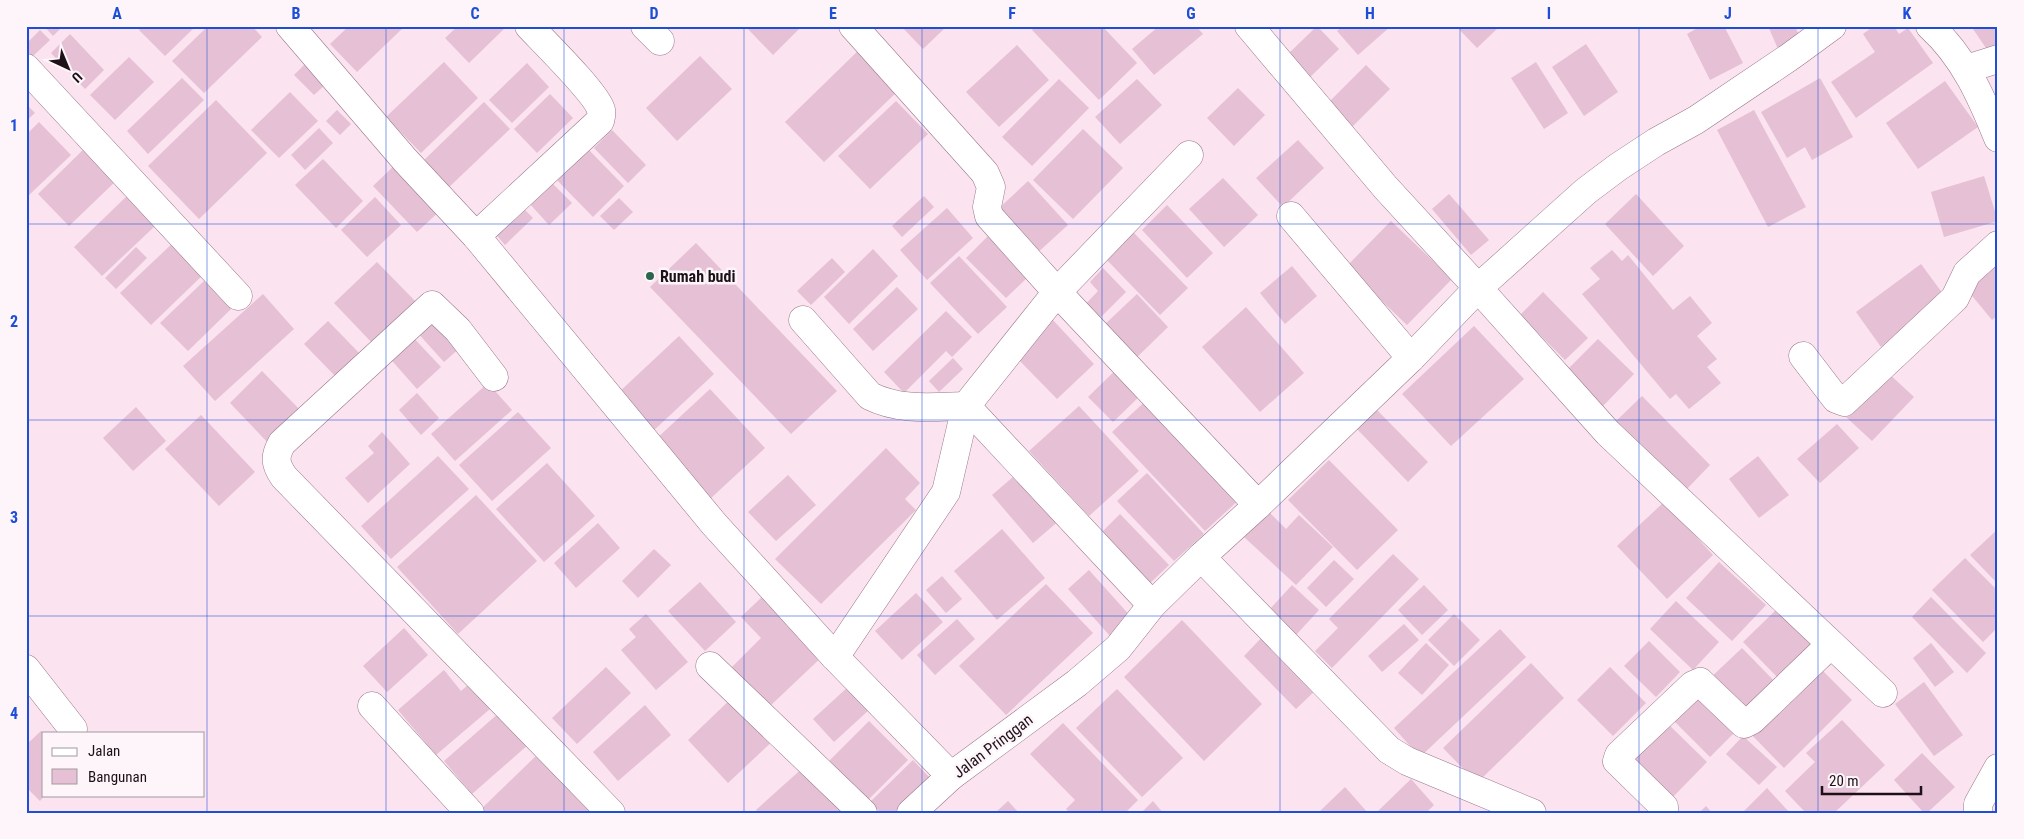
<svg xmlns="http://www.w3.org/2000/svg" width="2024" height="839" viewBox="0 0 2024 839" font-family="'Roboto Condensed',sans-serif">
<rect width="100%" height="100%" fill="#fbe3f0"/>
<g fill="#e6c0d5">
<polygon points="44,26 63,26 53,36"/>
<polygon points="143,26 196,26 165,56 139,30"/>
<polygon points="208,26 252,26 262,37 204,93 172,61"/>
<polygon points="349,26 405,26 357,72 330,44"/>
<polygon points="458,26 507,26 469,63 445,38"/>
<polygon points="745,26 802,26 773,55"/>
<polygon points="901,26 947,26 923,49"/>
<polygon points="1035,26 1102,26 1137,63 1099,100 1032,30"/>
<polygon points="1159,26 1196,26 1203,34 1154,75 1132,49"/>
<polygon points="1317,26 1339,49 1306,81 1284,58"/>
<polygon points="1343,26 1391,26 1358,55 1337,31"/>
<polygon points="1456,26 1500,26 1477,48"/>
<polygon points="1701,26 1724,26 1743,63 1710,80 1687,34"/>
<polygon points="1768,26 1795,26 1804,47 1781,56"/>
<polygon points="1874,26 1894,26 1899,34 1908,28 1933,63 1856,118 1831,82 1875,52 1863,34"/>
<polygon points="1971,26 1998,26 1998,44 1988,51"/>
<polygon points="40,30 50,40 32,57 26,51 26,44"/>
<polygon points="70,34 104,70 85,89 51,53"/>
<polygon points="1586,44 1618,92 1584,116 1552,67"/>
<polygon points="1017,45 1049,80 999,127 966,92"/>
<polygon points="863,46 902,87 824,162 785,122"/>
<polygon points="700,56 732,89 677,141 646,108"/>
<polygon points="129,57 154,82 115,120 90,95"/>
<polygon points="444,62 478,98 421,153 386,117"/>
<polygon points="1536,62 1568,113 1544,129 1511,78"/>
<polygon points="306,63 326,84 314,95 294,75"/>
<polygon points="527,63 549,87 512,123 489,100"/>
<polygon points="1366,65 1390,89 1351,128 1326,105"/>
<polygon points="182,78 204,100 148,154 127,131"/>
<polygon points="1820,78 1853,137 1812,160 1805,147 1787,158 1761,112"/>
<polygon points="1059,79 1089,108 1032,166 1002,137"/>
<polygon points="1137,79 1162,105 1120,144 1095,117"/>
<polygon points="1945,81 1978,127 1918,169 1886,123"/>
<polygon points="1238,88 1265,115 1234,146 1207,118"/>
<polygon points="290,92 318,121 279,158 251,130"/>
<polygon points="550,94 573,118 537,153 514,129"/>
<polygon points="216,100 267,153 199,219 148,166"/>
<polygon points="896,101 928,134 870,189 838,156"/>
<polygon points="484,102 510,129 446,190 420,164"/>
<polygon points="26,104 35,113 26,121"/>
<polygon points="337,110 351,124 340,135 326,121"/>
<polygon points="1754,110 1806,207 1768,227 1717,130"/>
<polygon points="39,122 71,155 27,197 26,135"/>
<polygon points="319,128 333,143 305,170 291,155"/>
<polygon points="1083,129 1123,168 1073,219 1033,180"/>
<polygon points="612,130 646,165 628,183 594,148"/>
<polygon points="1298,140 1324,168 1283,207 1256,178"/>
<polygon points="87,146 118,179 69,226 38,194"/>
<polygon points="585,146 624,186 593,217 553,176"/>
<polygon points="323,159 363,201 336,228 295,185"/>
<polygon points="398,162 443,208 417,232 373,186"/>
<polygon points="1984,176 1998,221 1944,237 1931,192"/>
<polygon points="1223,178 1258,215 1224,247 1189,209"/>
<polygon points="1028,181 1068,225 1036,254 996,211"/>
<polygon points="551,182 572,203 549,225 529,203"/>
<polygon points="1449,194 1489,240 1471,255 1432,209"/>
<polygon points="1636,194 1684,246 1653,276 1605,224"/>
<polygon points="127,196 155,226 102,276 74,247"/>
<polygon points="924,196 934,207 902,237 892,226"/>
<polygon points="375,197 401,225 367,257 341,230"/>
<polygon points="619,198 633,212 614,230 600,216"/>
<polygon points="519,204 533,218 505,245 492,230"/>
<polygon points="1167,205 1213,253 1187,278 1142,230"/>
<polygon points="947,208 973,238 927,280 900,250"/>
<polygon points="1391,221 1452,279 1407,325 1346,267"/>
<polygon points="1133,232 1188,288 1160,315 1105,258"/>
<polygon points="990,234 1030,275 1006,298 966,258"/>
<polygon points="176,240 207,271 151,325 120,293"/>
<polygon points="696,243 837,391 791,434 650,287"/>
<polygon points="136,247 147,258 116,289 105,278"/>
<polygon points="873,249 898,276 849,324 824,297"/>
<polygon points="1612,250 1622,261 1628,255 1673,310 1690,296 1712,323 1697,336 1717,359 1707,367 1721,383 1689,409 1676,394 1670,399 1582,294 1600,279 1590,268"/>
<polygon points="959,256 1007,307 978,334 930,283"/>
<polygon points="832,258 845,272 811,305 797,291"/>
<polygon points="1998,258 1998,315 1992,320 1964,286"/>
<polygon points="377,262 417,303 374,345 334,303"/>
<polygon points="1921,264 1946,298 1881,347 1856,312"/>
<polygon points="1292,266 1317,296 1285,324 1260,293"/>
<polygon points="1103,268 1126,292 1095,323 1081,309 1098,291 1090,282"/>
<polygon points="204,281 231,309 188,351 160,323"/>
<polygon points="897,287 918,309 873,351 853,329"/>
<polygon points="1543,292 1588,338 1565,360 1520,315"/>
<polygon points="263,294 294,329 215,401 183,366"/>
<polygon points="1137,294 1168,327 1133,361 1102,327"/>
<polygon points="1246,307 1304,373 1260,412 1202,347"/>
<polygon points="946,311 972,337 952,357 946,351 904,393 884,372"/>
<polygon points="433,314 462,346 444,362 415,330"/>
<polygon points="1051,318 1094,364 1057,399 1013,354"/>
<polygon points="328,321 364,358 340,381 304,344"/>
<polygon points="1474,326 1524,379 1451,446 1402,394"/>
<polygon points="409,333 441,367 417,389 386,354"/>
<polygon points="679,336 714,374 651,433 616,395"/>
<polygon points="1598,339 1634,374 1602,407 1566,371"/>
<polygon points="953,358 963,369 939,392 929,381"/>
<polygon points="1122,364 1146,390 1113,422 1088,397"/>
<polygon points="262,371 305,415 272,447 230,403"/>
<polygon points="1886,371 1914,397 1872,441 1845,416"/>
<polygon points="488,383 512,410 455,461 431,434"/>
<polygon points="710,389 765,448 710,499 655,440"/>
<polygon points="417,393 439,418 421,435 399,410"/>
<polygon points="1642,396 1710,465 1681,495 1612,425"/>
<polygon points="1150,397 1242,497 1205,531 1112,432"/>
<polygon points="1079,406 1139,471 1089,516 1029,451"/>
<polygon points="136,407 166,441 133,471 103,438"/>
<polygon points="1377,410 1428,462 1408,482 1357,429"/>
<polygon points="518,412 551,448 492,501 459,465"/>
<polygon points="201,415 255,472 219,506 165,449"/>
<polygon points="1837,424 1859,448 1820,483 1797,459"/>
<polygon points="382,432 410,464 368,503 345,478 374,453 368,446"/>
<polygon points="886,448 920,483 905,499 916,510 821,604 775,559"/>
<polygon points="438,456 469,489 391,559 361,526"/>
<polygon points="1758,456 1789,495 1759,518 1729,479"/>
<polygon points="1329,460 1398,530 1357,570 1288,500"/>
<polygon points="547,463 595,516 544,562 496,509"/>
<polygon points="1020,471 1061,519 1033,543 992,495"/>
<polygon points="1147,473 1204,534 1174,561 1117,501"/>
<polygon points="788,475 816,505 776,541 748,512"/>
<polygon points="476,495 537,561 458,634 397,567"/>
<polygon points="1664,502 1713,555 1667,599 1617,546"/>
<polygon points="1269,512 1286,529 1299,515 1333,547 1296,585 1244,537"/>
<polygon points="1120,514 1169,565 1145,588 1096,538"/>
<polygon points="598,523 620,548 576,588 554,563"/>
<polygon points="1002,529 1045,578 997,620 954,571"/>
<polygon points="1998,529 1998,584 1970,555"/>
<polygon points="654,549 671,565 638,598 622,581"/>
<polygon points="1393,554 1419,579 1332,668 1315,651 1338,628 1329,619"/>
<polygon points="1965,558 1998,591 1998,627 1983,642 1932,590"/>
<polygon points="1334,560 1354,579 1326,607 1307,588"/>
<polygon points="1719,562 1766,605 1732,641 1686,598"/>
<polygon points="1089,570 1132,618 1111,637 1068,589"/>
<polygon points="942,576 962,599 946,613 926,590"/>
<polygon points="700,582 736,622 705,651 668,611"/>
<polygon points="1046,584 1093,633 1006,715 959,666"/>
<polygon points="1292,585 1319,610 1296,635 1269,610"/>
<polygon points="1424,585 1448,610 1422,635 1398,610"/>
<polygon points="767,592 826,653 770,706 732,667 761,638 741,617"/>
<polygon points="916,593 943,622 902,660 875,631"/>
<polygon points="1931,597 1986,653 1967,673 1912,617"/>
<polygon points="1676,601 1719,642 1693,670 1650,629"/>
<polygon points="1777,609 1816,648 1781,681 1743,642"/>
<polygon points="646,614 688,662 656,690 621,650 636,637 629,629"/>
<polygon points="1454,614 1480,640 1454,666 1428,640"/>
<polygon points="957,619 975,639 935,675 917,655"/>
<polygon points="1182,620 1262,704 1204,761 1124,677"/>
<polygon points="1404,624 1419,640 1382,672 1368,656"/>
<polygon points="404,628 428,655 387,692 363,666"/>
<polygon points="1500,629 1526,657 1420,757 1394,728"/>
<polygon points="1267,632 1320,686 1296,709 1244,656"/>
<polygon points="1649,641 1680,672 1656,697 1624,666"/>
<polygon points="1426,643 1449,665 1422,695 1398,673"/>
<polygon points="1931,643 1954,672 1935,687 1913,658"/>
<polygon points="1742,648 1780,687 1745,722 1706,682"/>
<polygon points="1814,662 1852,700 1784,768 1746,729"/>
<polygon points="1531,663 1564,698 1477,783 1443,748"/>
<polygon points="606,667 631,693 577,744 552,718"/>
<polygon points="1610,667 1646,703 1613,736 1577,700"/>
<polygon points="444,670 461,691 476,678 497,703 436,755 398,710"/>
<polygon points="1924,682 1963,735 1934,756 1895,704"/>
<polygon points="849,686 870,709 834,742 813,719"/>
<polygon points="1701,686 1741,726 1710,757 1670,717"/>
<polygon points="1117,689 1183,758 1142,797 1076,728"/>
<polygon points="736,694 777,737 728,783 688,740"/>
<polygon points="645,705 671,735 618,781 593,752"/>
<polygon points="500,712 529,744 472,794 444,761"/>
<polygon points="1663,719 1707,762 1671,799 1627,755"/>
<polygon points="1842,720 1885,765 1834,813 1806,813 1785,791 1815,762 1806,753"/>
<polygon points="869,721 908,760 863,805 824,766"/>
<polygon points="1063,723 1138,800 1125,813 1070,813 1066,809 1075,800 1030,754"/>
<polygon points="41,731 44,734 44,795 45,795 40,801 26,787 26,745"/>
<polygon points="1743,736 1777,767 1759,785 1726,754"/>
<polygon points="1922,753 1955,787 1927,813 1924,813 1894,780"/>
<polygon points="538,754 595,813 477,813"/>
<polygon points="913,760 930,778 895,813 881,813 870,802"/>
<polygon points="806,765 848,813 758,813 756,810"/>
<polygon points="1411,779 1434,805 1426,813 1376,813"/>
<polygon points="1345,787 1368,813 1318,813"/>
<polygon points="1767,788 1790,813 1743,812"/>
<polygon points="1008,801 1019,813 995,813"/>
<polygon points="1153,801 1163,813 1141,813"/>
<polygon points="1706,806 1712,813 1699,813"/>
</g>
<g fill="none" stroke-linecap="round" stroke-linejoin="round">
<g stroke="#9a778a" stroke-width="29">
<g id="minor">
<polyline points="290,26 405,160 476,236 714,524 835,657 951,776"/>
<polyline points="645,26 660,41"/>
<polyline points="853,26 985,173 991,187 987,207 989,216 1057,292 1189,155"/>
<polyline points="1249,26 1386,188 1478,288 1608,433 1883,693"/>
<path d="M1930,26C1964,57 1981,96 1998,138"/>
<polyline points="26,68 238,296"/>
<polyline points="1966,69 1998,59"/>
<polyline points="1291,216 1411,358"/>
<path d="M476,236L600,121C601,117 602,114 601,110C597,94 543,41 529,26"/>
<path d="M803,320L870,396C900,411 932,407 966,406L1152,605"/>
<polyline points="1803,356 1836,399 1844,402 1955,298 1967,273 1998,245"/>
<path d="M494,377L458,330L432,305L282,443C274,457 275,464 284,477L611,813"/>
<polyline points="1201,557 1389,750 1407,761 1532,813"/>
<polyline points="835,657 946,492 966,406 1057,292 1258,505"/>
<polyline points="710,666 863,813"/>
<polyline points="26,669 73,729"/>
<polyline points="372,706 470,813"/>
<polyline points="911,813 951,776 1077,683 1118,648 1152,605 1201,557 1258,505 1411,358 1478,288 1586,191 1618,167 1656,142 1696,120 1791,56 1832,26"/>
<polyline points="1664,813 1664,807 1617,761 1619,755 1693,685 1700,682 1744,724 1752,720 1831,644"/>
<polyline points="1978,813 1978,804 1998,768"/>
</g>
</g>
<use href="#minor" stroke="#fff" stroke-width="28"/>
</g>
<path fill="none" stroke="#1d4ed8" stroke-width="1" stroke-opacity="0.55" d="M207,26V813M386,26V813M564,26V813M744,26V813M922,26V813M1102,26V813M1280,26V813M1460,26V813M1639,26V813M1818,26V813M26,224H1998M26,420H1998M26,616H1998"/>
<circle fill="#2d664f" stroke="#fdf5f9" stroke-width="2" cx="650" cy="276" r="5"/>
<g text-anchor="middle" dominant-baseline="central" stroke-width="5" stroke-linejoin="round" paint-order="stroke">
<g font-size="16" font-weight="bold" fill="#1d1018" stroke="#fdf5f9" text-anchor="start">
<text x="660" y="276">Rumah budi</text>
</g>
<g font-size="16" fill="#1d1018" stroke="#fdf5f9">
<text transform="translate(993 746) rotate(-37)">Jalan Pringgan</text>
</g>
</g>
<rect width="2024" height="839" fill="none" stroke="#fdf5f9" stroke-width="55"/>
<rect x="42" y="732" width="162" height="65" fill="#fdf5f9" stroke="#a3999f"/>
<rect x="52" y="748" width="25" height="8" fill="#ffffff" stroke="#a3999f"/>
<text x="88" y="756" font-size="15" fill="#1d1018">Jalan</text>
<rect x="52" y="769" width="25" height="15" fill="#e6c0d5" stroke="#a3999f"/>
<text x="88" y="782" font-size="15" fill="#1d1018">Bangunan</text>
<g transform="translate(68 68) rotate(136)" stroke="#fdf5f9" stroke-width="4" paint-order="stroke">
<path d="M0-4L9 19L0 12L-9 19Z" fill="#1d1018"/>
<text y="-8" font-size="14" font-weight="bold" text-anchor="middle" fill="#1d1018">U</text>
</g>
<path d="M1822 786v8h99v-8" fill="none" stroke="#1d1018" stroke-width="2.5"/>
<text x="1829" y="786" font-size="15" fill="#1d1018" stroke="#fdf5f9" stroke-width="4" paint-order="stroke">20 m</text>
<rect x="28" y="28" width="1968" height="784" fill="none" stroke="#1d4ed8" stroke-width="2"/>
<g font-size="16" text-anchor="middle" font-weight="bold" fill="#1d4ed8">
<text x="117" y="19">A</text>
<text x="296" y="19">B</text>
<text x="475" y="19">C</text>
<text x="654" y="19">D</text>
<text x="833" y="19">E</text>
<text x="1012" y="19">F</text>
<text x="1191" y="19">G</text>
<text x="1370" y="19">H</text>
<text x="1549" y="19">I</text>
<text x="1728" y="19">J</text>
<text x="1907" y="19">K</text>
<text x="14" y="131">1</text>
<text x="14" y="327">2</text>
<text x="14" y="523">3</text>
<text x="14" y="719">4</text>
</g>
</svg>
